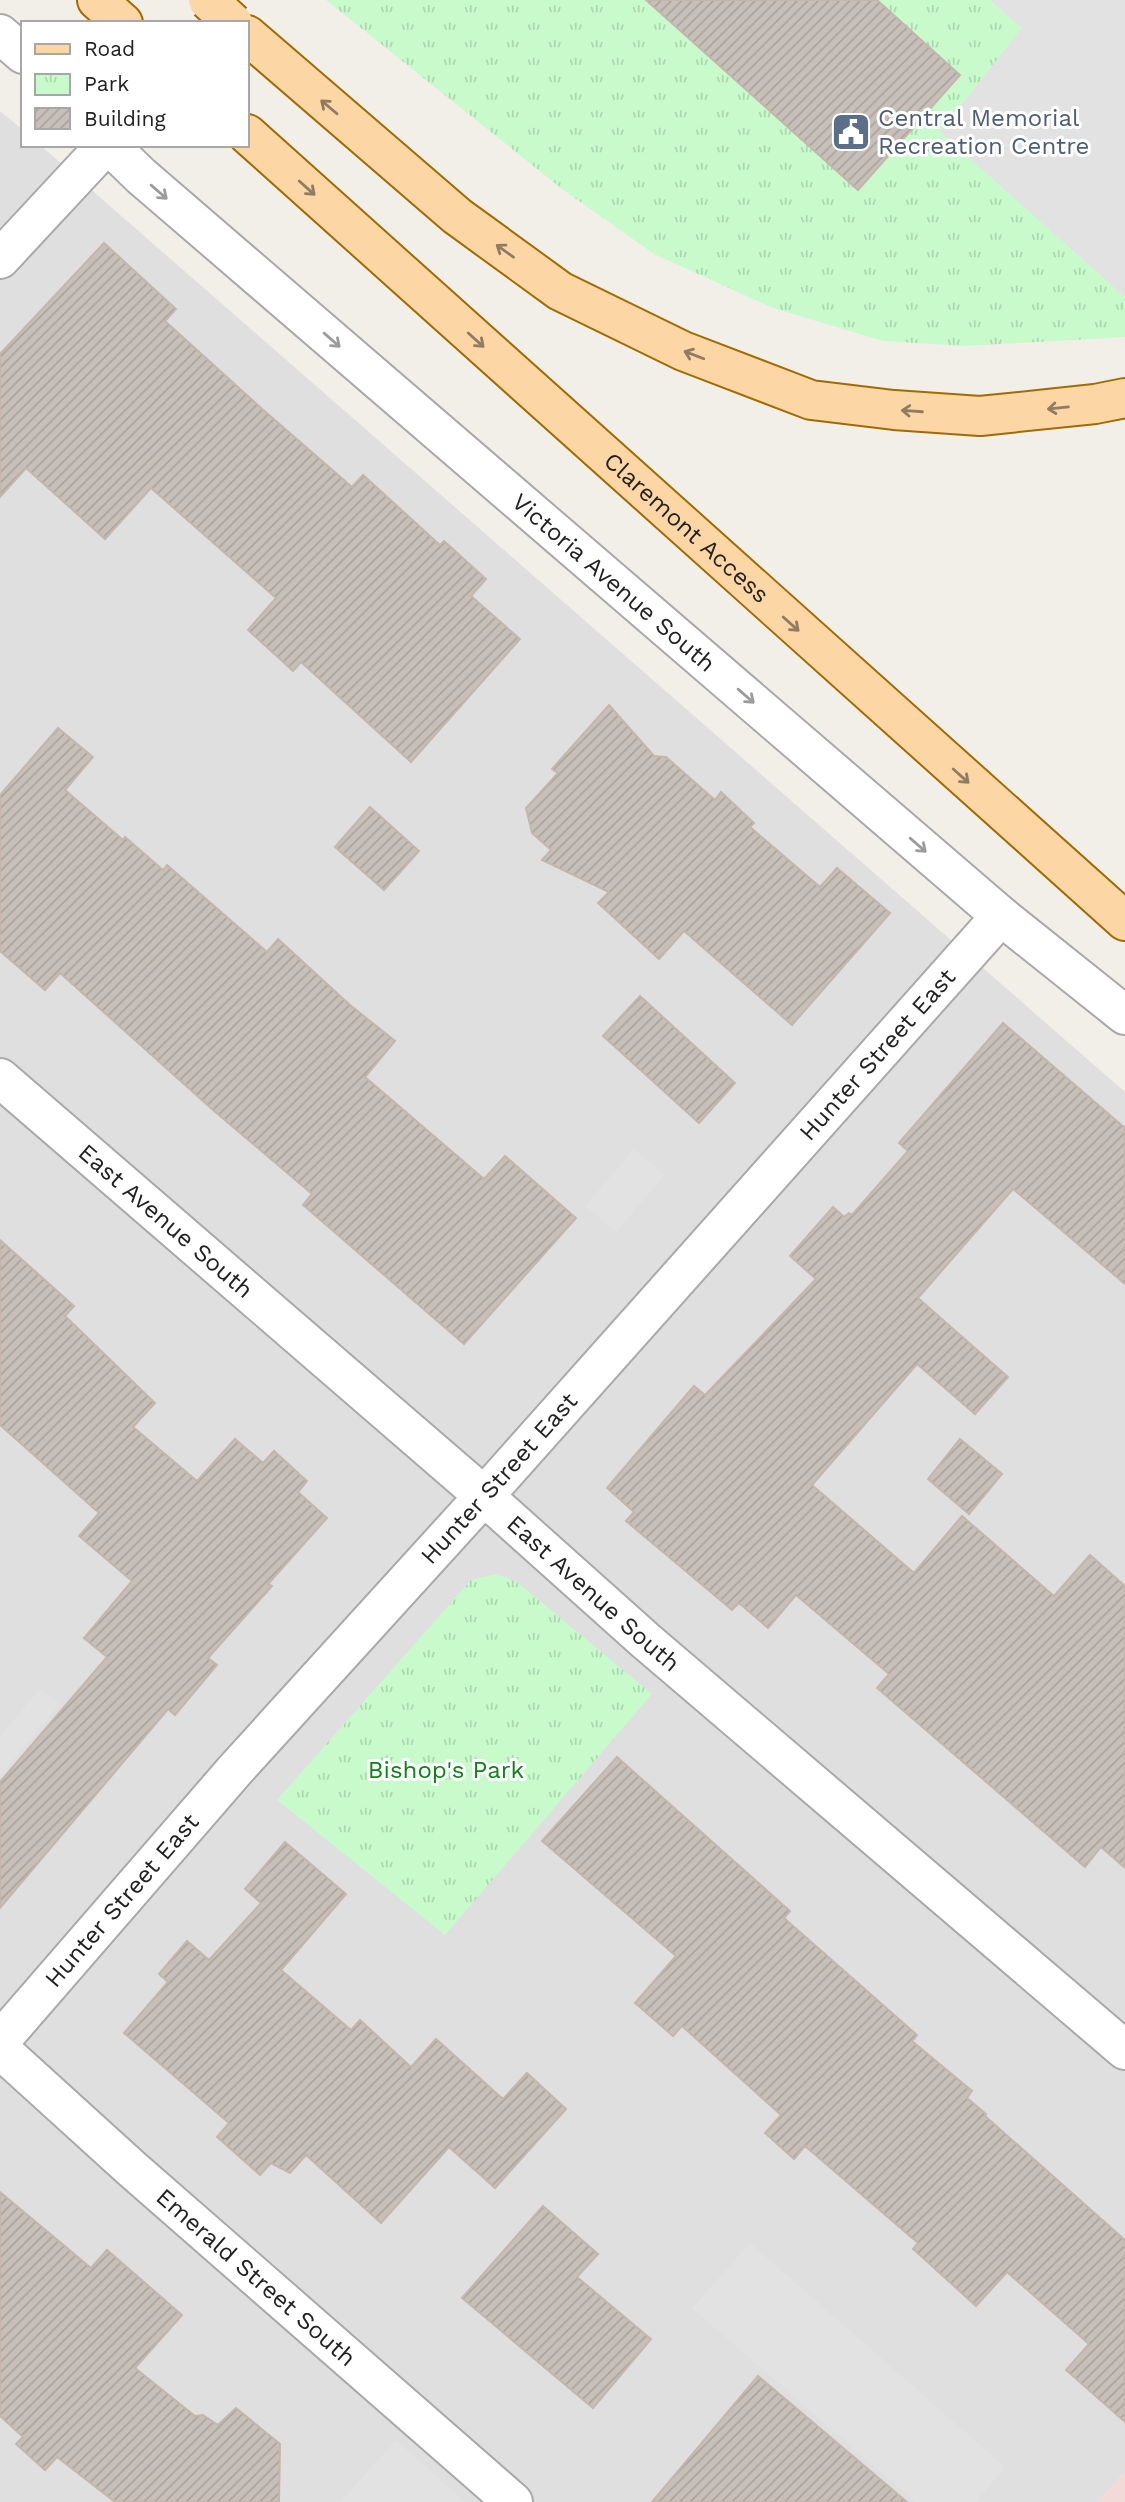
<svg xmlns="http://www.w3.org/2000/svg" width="1125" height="2502" viewBox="0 0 1125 2502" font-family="'Work Sans',sans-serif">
<defs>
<pattern id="park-tufts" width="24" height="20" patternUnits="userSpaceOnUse" patternTransform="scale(1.75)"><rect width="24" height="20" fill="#c8facc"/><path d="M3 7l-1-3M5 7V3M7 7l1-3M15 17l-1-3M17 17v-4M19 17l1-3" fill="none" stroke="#acd6af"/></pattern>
<pattern id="building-hatch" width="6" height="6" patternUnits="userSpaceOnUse" patternTransform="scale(1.75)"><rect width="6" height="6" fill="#c7bfb8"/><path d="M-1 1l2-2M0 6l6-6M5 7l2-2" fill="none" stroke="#aba49e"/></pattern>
</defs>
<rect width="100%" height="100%" fill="#f2efe9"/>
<polygon fill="#e0dfdf" points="0,111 23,130 23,145 40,145 1125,1092 1125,2472 1098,2502 0,2502"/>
<polygon fill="#f2dad9" points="1125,2472 1125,2502 1098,2502"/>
<g fill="url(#park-tufts)">
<polygon points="326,0 1125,0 1125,337 965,346 883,341 773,308 654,254 562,189"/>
<polygon points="496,1574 517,1582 652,1694 445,1935 277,1800 471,1580"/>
</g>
<g fill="#e2e2e2">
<polygon points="990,0 1125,0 1125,297 940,132 1022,28"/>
<polygon points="634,1149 665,1175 616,1232 585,1206"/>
<polygon points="39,1689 60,1704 0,1776 0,1737"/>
<polygon points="750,2243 1005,2467 976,2502 915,2502 692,2308"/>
<polygon points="396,2440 465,2502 340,2502"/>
</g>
<g fill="url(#building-hatch)" stroke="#c4b6ab" stroke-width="2">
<polygon points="646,0 877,0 960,75 858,190"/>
<polygon points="104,243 176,309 165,321 261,408 352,487 363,475 440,545 444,541 486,579 471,596 520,639 411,762 301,662 293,671 248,630 276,598 151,488 105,539 26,468 0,497 0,354"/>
<polygon points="609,705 654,756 666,757 715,800 721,792 754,823 750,827 820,887 837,868 890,913 792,1025 684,931 659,959 598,903 609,892 542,860 551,850 532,833 526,808 558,773 552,769"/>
<polygon points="58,728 93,757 65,790 123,840 125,837 163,870 167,865 267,952 278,939 350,1005 395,1041 365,1077 484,1179 505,1156 576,1218 464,1344 303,1205 312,1194 213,1110 60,973 45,990 0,951 0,795"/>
<polygon points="370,807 419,851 384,890 335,847"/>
<polygon points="640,996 735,1083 699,1123 603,1036"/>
<polygon points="1003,1023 1125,1128 1125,1284 1013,1189 918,1298 1008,1377 975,1414 917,1364 812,1485 914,1573 962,1516 1054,1596 1090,1555 1125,1586 1125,1868 1101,1847 1085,1867 877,1688 889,1674 796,1595 768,1628 739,1603 732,1610 626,1521 634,1512 607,1488 694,1386 705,1395 816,1279 790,1256 833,1207 844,1217 849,1213 852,1215 908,1151 899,1143"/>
<polygon points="0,1240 74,1306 65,1316 155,1403 133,1427 197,1481 235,1439 263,1463 274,1451 307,1481 298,1492 327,1518 268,1584 272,1586 208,1658 217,1665 175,1715 168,1709 0,1908 0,1782 107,1657 84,1638 132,1581 79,1536 99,1513 0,1425"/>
<polygon points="960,1439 1002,1474 969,1514 928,1479"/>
<polygon points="617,1757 790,1911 784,1918 917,2035 912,2041 972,2091 967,2098 986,2114 985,2116 1125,2240 1125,2422 1066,2370 1089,2344 1007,2272 976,2306 913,2249 918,2243 805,2146 794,2159 765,2133 781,2115 732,2071 682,2026 673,2036 635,2003 676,1956 542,1841"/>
<polygon points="285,1842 346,1894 281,1970 351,2030 360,2020 411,2067 436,2039 503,2099 527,2073 566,2109 495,2188 449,2147 381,2223 306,2155 290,2173 271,2163 260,2175 217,2137 229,2123 124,2033 168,1982 159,1974 187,1941 209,1960 261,1903 245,1889"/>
<polygon points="0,2192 91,2268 107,2250 182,2315 135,2368 195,2416 203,2415 218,2425 236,2408 280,2444 279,2502 115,2502 57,2457 45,2470 16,2444 23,2437 0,2416"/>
<polygon points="543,2206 598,2254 577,2277 651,2339 593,2408 462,2298"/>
<polygon points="758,2376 907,2502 652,2502"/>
</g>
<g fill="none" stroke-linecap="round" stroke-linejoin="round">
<g stroke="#a9a9a9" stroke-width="42">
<g id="minor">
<path id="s1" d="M0,1078L484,1496L646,1641L1125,2050"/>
<path id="s2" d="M0,2041L235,1770L484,1496L1001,916"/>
<path id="s3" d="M0,2049L131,2168L513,2502"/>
</g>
</g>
<g stroke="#a9a9a9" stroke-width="42">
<g id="tertiary">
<polyline points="0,34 23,54"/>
<path id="s4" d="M109,145L141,176L1001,916L1125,1015"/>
<polyline points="0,259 106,145"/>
</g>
</g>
<g stroke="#a06b00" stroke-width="42">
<g id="primary">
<polyline points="97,0 123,23"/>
<polyline points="247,35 457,216 560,291 683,351 811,400 894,410 980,416 1095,404 1125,398"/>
<path id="s5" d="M247,134L1125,921"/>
</g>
</g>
<use href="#minor" stroke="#fff" stroke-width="38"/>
<use href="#tertiary" stroke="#fff" stroke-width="38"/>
<use href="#primary" stroke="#fcd6a4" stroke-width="38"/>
<g stroke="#a06b00" stroke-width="42" stroke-linecap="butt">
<polyline id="primary-bridge" points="208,0 233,23"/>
</g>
<use href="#primary-bridge" stroke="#fcd6a4" stroke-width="38"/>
</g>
<defs><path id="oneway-shaft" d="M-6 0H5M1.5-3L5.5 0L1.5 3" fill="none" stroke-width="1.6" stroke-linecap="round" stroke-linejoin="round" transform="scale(1.75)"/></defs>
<g stroke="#8f7c63">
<use href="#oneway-shaft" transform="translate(329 107) rotate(-140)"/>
<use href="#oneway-shaft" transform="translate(307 188) rotate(42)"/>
<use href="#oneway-shaft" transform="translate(505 251) rotate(-144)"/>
<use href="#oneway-shaft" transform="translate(476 340) rotate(42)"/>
<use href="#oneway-shaft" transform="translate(694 355) rotate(-159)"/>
<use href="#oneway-shaft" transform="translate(1058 408) rotate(174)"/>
<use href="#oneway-shaft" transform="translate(912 411) rotate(-176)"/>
<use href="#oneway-shaft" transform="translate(791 624) rotate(42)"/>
<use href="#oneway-shaft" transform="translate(961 776) rotate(42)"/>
</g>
<g stroke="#9c9c9c">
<use href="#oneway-shaft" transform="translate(159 192) rotate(41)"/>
<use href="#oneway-shaft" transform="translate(332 340) rotate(41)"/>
<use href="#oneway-shaft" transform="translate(746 696) rotate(41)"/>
<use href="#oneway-shaft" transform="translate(918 845) rotate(41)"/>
</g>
<defs>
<g id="civic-square" transform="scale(2.0125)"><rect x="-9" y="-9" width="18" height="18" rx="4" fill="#5c6f8a" stroke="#fff"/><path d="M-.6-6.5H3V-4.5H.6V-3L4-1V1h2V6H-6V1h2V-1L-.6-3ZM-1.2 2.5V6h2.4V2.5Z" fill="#fff"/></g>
</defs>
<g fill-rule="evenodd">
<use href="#civic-square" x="851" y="132"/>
</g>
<g text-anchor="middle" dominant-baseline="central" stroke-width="6" stroke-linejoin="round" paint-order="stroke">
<g font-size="24" fill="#4e5e75" stroke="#fff" text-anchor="start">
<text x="878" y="118">Central Memorial<tspan x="878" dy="28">Recreation Centre</tspan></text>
</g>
<g font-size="24" fill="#222" stroke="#fff">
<text stroke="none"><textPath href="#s5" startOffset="590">Claremont Access</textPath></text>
<text stroke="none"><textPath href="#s4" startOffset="668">Victoria Avenue South</textPath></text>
<text stroke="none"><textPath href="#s2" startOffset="1320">Hunter Street East</textPath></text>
<text stroke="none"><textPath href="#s1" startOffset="219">East Avenue South</textPath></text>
<text stroke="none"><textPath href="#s2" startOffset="752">Hunter Street East</textPath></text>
<text stroke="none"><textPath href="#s1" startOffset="786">East Avenue South</textPath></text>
<text stroke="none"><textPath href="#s2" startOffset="186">Hunter Street East</textPath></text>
<text stroke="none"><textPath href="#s3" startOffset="343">Emerald Street South</textPath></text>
</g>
<g font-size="24" fill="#0c8416" stroke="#fff">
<text x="446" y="1770">Bishop's Park</text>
</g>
</g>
<rect x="21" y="21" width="228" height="126" fill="#ffffff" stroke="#a7a7a7" stroke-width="2"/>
<rect x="35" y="44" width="35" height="10" fill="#fcd6a4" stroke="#a7a7a7" stroke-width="2"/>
<text x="84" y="56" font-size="21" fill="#222222">Road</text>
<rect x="35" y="74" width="35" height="21" fill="url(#park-tufts)" stroke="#a7a7a7" stroke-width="2"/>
<text x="84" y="91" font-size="21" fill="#222222">Park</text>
<rect x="35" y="108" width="35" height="21" fill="url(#building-hatch)" stroke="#a7a7a7" stroke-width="2"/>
<text x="84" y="126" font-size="21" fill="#222222">Building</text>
</svg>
